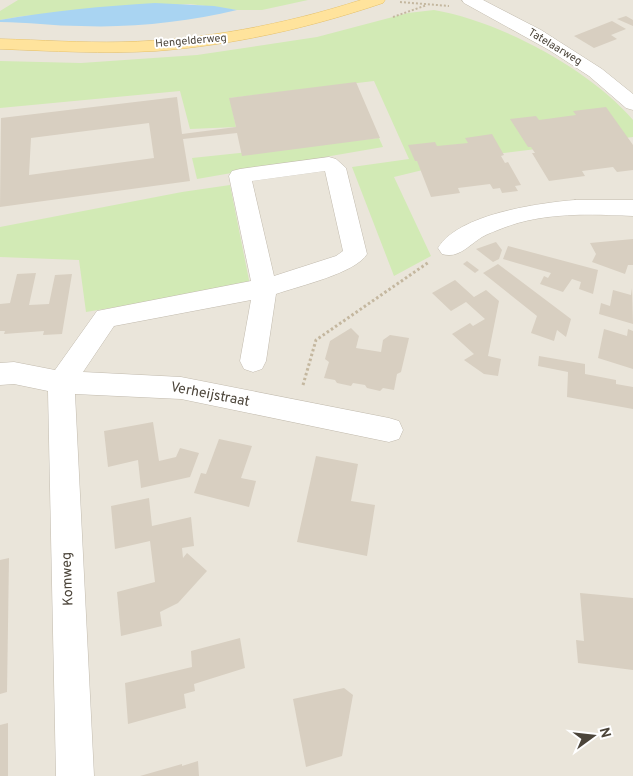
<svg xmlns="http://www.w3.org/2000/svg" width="633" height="776" viewBox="0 0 633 776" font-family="Overpass,sans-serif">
<rect width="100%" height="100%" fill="#f6f3ec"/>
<rect fill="#eae5da" x="0" y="0" width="633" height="776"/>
<g fill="#d2eab5">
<polygon points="18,0 308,0 262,10 237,10 190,4 23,16 0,20 0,11"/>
<path d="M434,10C499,21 590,69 633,120V137L480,156L394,177L431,256L394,276L352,167L409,159L374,81L230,98L236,127L190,129L180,91L0,108V61L81,63L197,55L317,37L408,13Z"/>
<polygon points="379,138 383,147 197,179 192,158"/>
<polygon points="230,185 250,285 86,312 79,260 0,257 0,227 182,192"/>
</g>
<path fill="#a9d4f2" d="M155,3L214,6L237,10C187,22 132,28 81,26C54,26 27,22 0,22V20C51,11 103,6 155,3Z"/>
<g fill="#d8cfc1" fill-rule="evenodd">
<polygon points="626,16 633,20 633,26 617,19"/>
<polygon points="612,21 626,29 611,35 617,39 594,48 574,36"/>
<path d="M356,82L380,138L242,156L237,133L183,139L190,181L0,207L1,118L177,97L182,134L236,127L229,98ZM149,123L154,158L29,175L31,138Z"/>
<polygon points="606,107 633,145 633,170 617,172 613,167 582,171 585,176 549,181 532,153 535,153 531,147 528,147 510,119 536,116 539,120 576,115 573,111"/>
<polygon points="492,134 504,155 501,156 505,163 508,162 521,185 515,186 518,191 502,193 500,188 493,189 490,184 458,188 460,193 431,197 417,161 415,161 408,145 435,142 437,146 468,143 465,138"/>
<polygon points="633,239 633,265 628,265 625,274 592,262 596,254 590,243"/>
<polygon points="496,242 502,250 499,259 493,262 476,249"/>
<polygon points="508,246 598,270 593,294 579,289 581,282 572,279 563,292 540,284 544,276 548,278 551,273 503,259"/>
<polygon points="467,261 479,270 475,273 463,264"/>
<polygon points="498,264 571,319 566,337 557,330 554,341 531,333 537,316 483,273"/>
<polygon points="36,273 29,305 49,304 55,275 72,274 62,334 43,335 44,331 4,334 5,331 0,331 0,304 10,303 17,274"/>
<polygon points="455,280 474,297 486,290 499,301 488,356 501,359 498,376 484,374 464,360 474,354 452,334 470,323 473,326 485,319 466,302 451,311 432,293"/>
<polygon points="632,288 633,324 599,314 601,303 610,306 613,290 631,295"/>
<polygon points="351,328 359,336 356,348 381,352 383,340 390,335 409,338 401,372 397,374 394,390 383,388 380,391 367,388 365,385 353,383 351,386 337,383 335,380 324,378 329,362 325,359 330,341"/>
<polygon points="604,329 627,336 628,329 633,331 633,369 598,358"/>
<polygon points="539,356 585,364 585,374 616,380 616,384 633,387 633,409 567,397 568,372 538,366"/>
<polygon points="153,422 159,461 176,457 180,448 199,453 190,477 141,488 138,460 108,467 104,431"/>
<polygon points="219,439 252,446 241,478 256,481 249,507 194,493 201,473 206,474"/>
<polygon points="316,456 358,464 351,501 375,505 367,556 297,542"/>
<polygon points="149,498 152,526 191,517 194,546 182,548 183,558 187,553 207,571 178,603 160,612 162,626 121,636 117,592 155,582 150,541 115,549 111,506"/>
<polygon points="9,558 7,692 0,694 0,560"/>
<polygon points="580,593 633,598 633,670 578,663 576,640 584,641"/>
<polygon points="240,638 245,668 194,684 195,691 184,694 186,708 128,724 125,683 192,667 191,651"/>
<polygon points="344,688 353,695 342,756 306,767 293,699"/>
<polygon points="8,723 8,776 0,776 0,725"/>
<polygon points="198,761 199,776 140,776 182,764 182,766"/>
</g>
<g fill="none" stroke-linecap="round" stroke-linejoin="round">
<g stroke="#c2bbae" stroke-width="1">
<g id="minor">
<polygon points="462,0 483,0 541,30 602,69 633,94 633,110 626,108 589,76 549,50 464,3"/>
<path d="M329,157L336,159L346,168L367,254C356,273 299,286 276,294L266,361L262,369L253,372L244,369L240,361L251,300L114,326L83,372L181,377L389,418L399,421L403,430L399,439L389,442L181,399L75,394L94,776H56L48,391L14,384L0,385V363L14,362L55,370L97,311L251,281L229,176L232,171L240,169ZM325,171L343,251L336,256L274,276L252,181Z"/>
<path d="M575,200H633V216C591,214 544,212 503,228C496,231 489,233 482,237C468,246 458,259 442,254L438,248C458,214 539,203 575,200Z"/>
</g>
</g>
<g stroke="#e6c16a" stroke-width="1">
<path id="major" d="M361,0H385L383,3C309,28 234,45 156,51C104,54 52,51 0,49V39C41,40 81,43 122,42C203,40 283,25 361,0Z"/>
</g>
<g stroke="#c4b79f" stroke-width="2" stroke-dasharray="2 2" stroke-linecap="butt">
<polyline points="400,2 449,6"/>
<polyline points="393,17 427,5"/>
</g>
<polyline stroke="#c4b79f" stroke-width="3" stroke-dasharray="2.5 2.5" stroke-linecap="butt" points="303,385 316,340 429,262"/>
<use href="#minor" fill="#fff" fill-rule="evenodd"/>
<use href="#major" fill="#ffe39c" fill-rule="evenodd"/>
</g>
<g text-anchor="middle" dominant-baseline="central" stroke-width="4" stroke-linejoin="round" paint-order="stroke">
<g font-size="11" fill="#4b4439" stroke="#fff">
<text transform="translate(191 41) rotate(-5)">Hengelderweg</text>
<text transform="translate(555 47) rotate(31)">Tatelaarweg</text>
</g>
<g font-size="14" fill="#4b4439" stroke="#fff">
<text transform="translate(210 395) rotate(11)">Verheijstraat</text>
<text transform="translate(68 579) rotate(-92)">Komweg</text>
</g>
</g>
<g transform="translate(593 736) rotate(75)" stroke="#ffffff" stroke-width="4" paint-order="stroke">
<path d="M0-4L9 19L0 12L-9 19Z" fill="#4b4439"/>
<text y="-8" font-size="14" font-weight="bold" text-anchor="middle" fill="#4b4439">N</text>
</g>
</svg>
